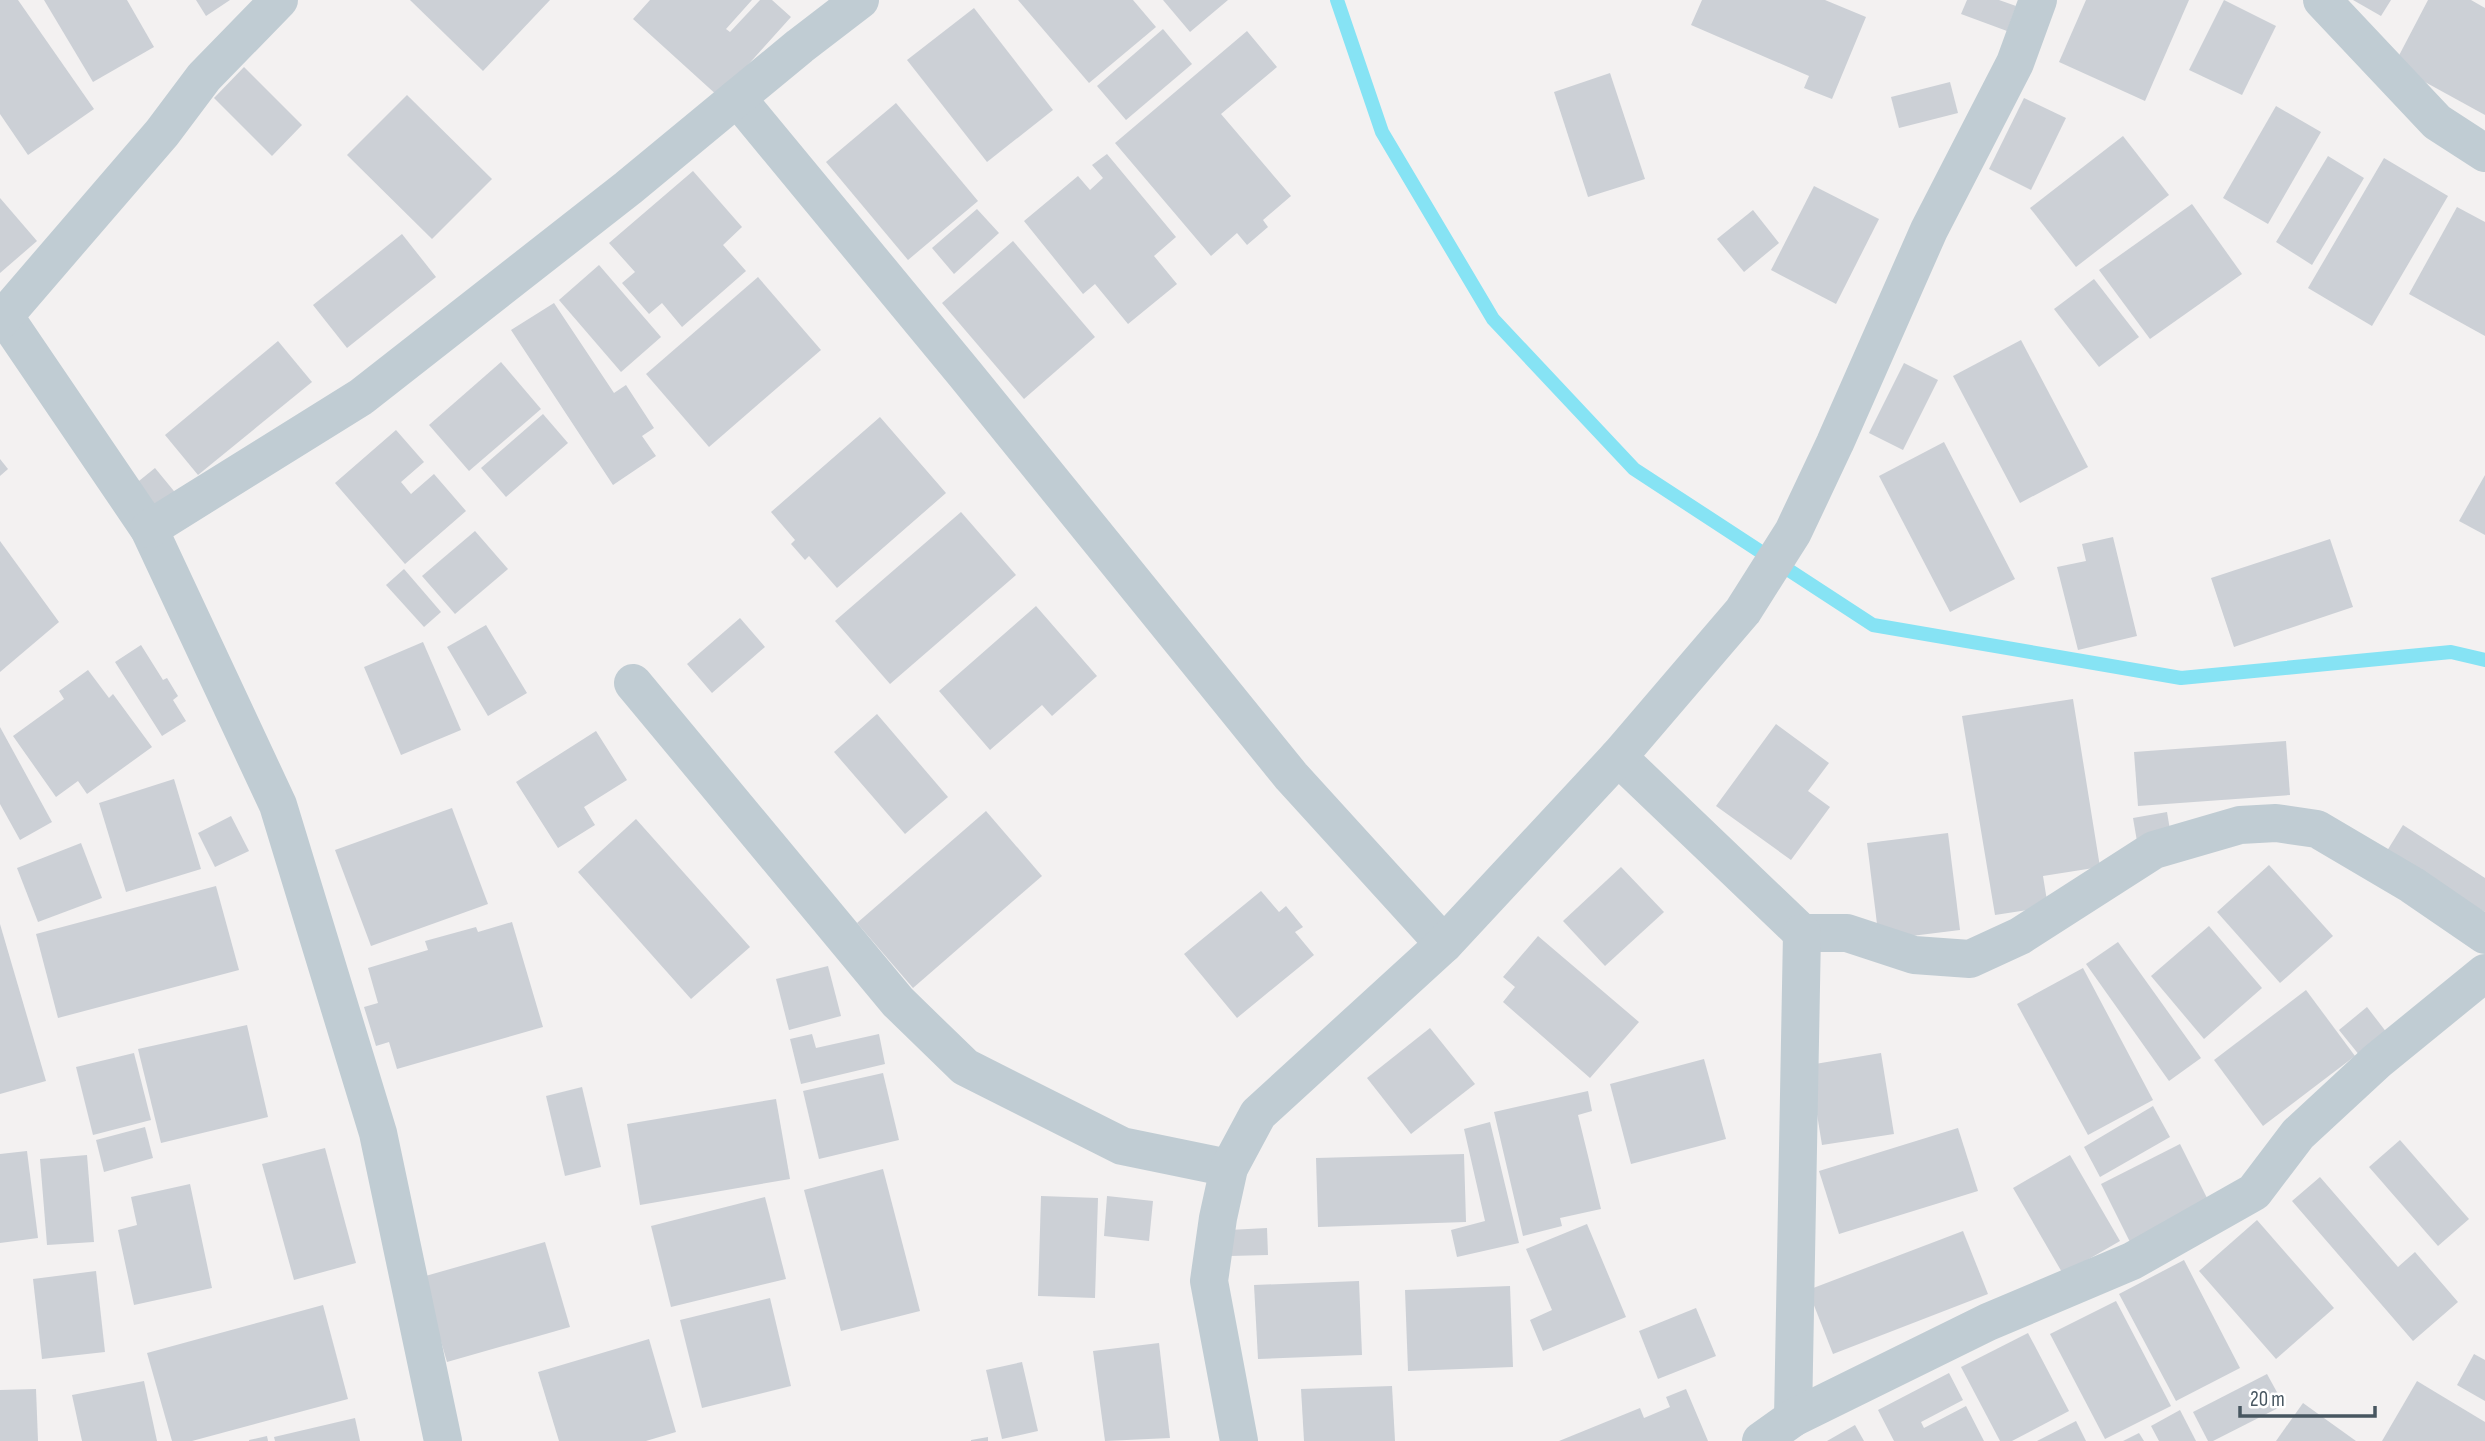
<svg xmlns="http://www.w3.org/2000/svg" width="2485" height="1441" viewBox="0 0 2485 1441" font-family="'Sofia Sans Condensed',sans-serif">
<rect width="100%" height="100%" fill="#f3f1f1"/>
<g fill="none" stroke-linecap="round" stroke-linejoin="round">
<polyline stroke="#86e3f4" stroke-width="14" points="1337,0 1382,132 1493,319 1634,469 1873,625 2181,678 2451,652 2485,660"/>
</g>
<g fill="#ccd0d6">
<polygon points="0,0 18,0 94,109 28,155 0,114"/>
<polygon points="44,0 127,0 154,47 93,82"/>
<polygon points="196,0 230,0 206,16"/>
<polygon points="410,0 550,0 483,71"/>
<polygon points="650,0 752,0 726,29 730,32 760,0 772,0 791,17 719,97 633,19"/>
<polygon points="1018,0 1133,0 1156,27 1089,83"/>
<polygon points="1163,0 1228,0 1190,32"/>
<polygon points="1702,0 1825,0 1866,17 1832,99 1804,88 1809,76 1691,25"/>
<polygon points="1967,0 1999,0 2016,6 2007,31 1961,14"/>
<polygon points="2086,0 2189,0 2145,101 2059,62"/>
<polygon points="2224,0 2276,26 2242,95 2189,70"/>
<polygon points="2353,0 2391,0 2381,16"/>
<polygon points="2428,0 2471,0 2485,8 2485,115 2394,65"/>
<polygon points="974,8 1053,110 987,162 907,60"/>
<polygon points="1163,29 1192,64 1126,120 1097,86"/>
<polygon points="1247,31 1277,67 1221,114 1291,196 1263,220 1268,227 1247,245 1237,233 1211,256 1115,143"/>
<polygon points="244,67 302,125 272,156 214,98"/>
<polygon points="1610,73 1645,179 1588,197 1554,92"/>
<polygon points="1950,82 1958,113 1899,128 1891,97"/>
<polygon points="407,95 492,179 432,239 347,155"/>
<polygon points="2024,98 2066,118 2031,190 1989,169"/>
<polygon points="896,103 978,201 908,260 826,162"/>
<polygon points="2276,106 2321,132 2268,224 2223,198"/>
<polygon points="2123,136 2169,195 2076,267 2030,208"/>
<polygon points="1107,154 1176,237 1154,256 1177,284 1128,324 1095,284 1083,294 1024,221 1078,176 1090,190 1103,178 1092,165"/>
<polygon points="2328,156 2364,178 2312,265 2276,242"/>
<polygon points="2384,158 2448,196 2372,326 2308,288"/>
<polygon points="693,171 742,227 723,245 746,271 682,327 662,303 649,314 622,283 635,272 609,243"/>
<polygon points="1814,186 1879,219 1836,304 1771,270"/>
<polygon points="0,198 37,241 0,273"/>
<polygon points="2192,204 2242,274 2150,339 2099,270"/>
<polygon points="2457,207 2485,222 2485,336 2409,294"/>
<polygon points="977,209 999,233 954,274 932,248"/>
<polygon points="1753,210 1779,243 1744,272 1717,239"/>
<polygon points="402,234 436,277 347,348 313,305"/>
<polygon points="1013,241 1095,337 1024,399 942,303"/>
<polygon points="599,265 661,337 621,372 559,300"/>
<polygon points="758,277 821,350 709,447 646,374"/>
<polygon points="2094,279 2139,337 2099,367 2054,309"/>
<polygon points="554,303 614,393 626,385 654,428 642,436 656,456 613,485 511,330"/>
<polygon points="2021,340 2088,467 2020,503 1953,376"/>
<polygon points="278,341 312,382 198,475 165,435"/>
<polygon points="501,362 541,409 469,471 429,425"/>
<polygon points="1904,363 1938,380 1903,450 1869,433"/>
<polygon points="543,414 568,443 506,497 481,468"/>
<polygon points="880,417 946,493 837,588 809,556 805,560 791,544 795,540 771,512"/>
<polygon points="396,430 424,462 401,482 411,494 434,474 466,511 405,564 335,483"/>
<polygon points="1944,442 2015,579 1950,612 1879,476"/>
<polygon points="0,459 8,469 0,476"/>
<polygon points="155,468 178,496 156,513 134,485"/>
<polygon points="2485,475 2485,535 2459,521"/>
<polygon points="961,512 1016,575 890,684 835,621"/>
<polygon points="475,531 508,569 455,614 422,576"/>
<polygon points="2113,537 2137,636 2078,650 2057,567 2086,561 2082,544"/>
<polygon points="2330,539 2353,607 2234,647 2211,578"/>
<polygon points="0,541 59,622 0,672"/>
<polygon points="404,569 441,612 424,627 386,585"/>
<polygon points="1036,606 1097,676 1052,716 1042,705 990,750 939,691"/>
<polygon points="740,618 765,647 712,693 687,664"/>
<polygon points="486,625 527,693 488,716 447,647"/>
<polygon points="423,642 461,730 401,755 364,667"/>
<polygon points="141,645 163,680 167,678 178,696 173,700 186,721 162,736 115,662"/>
<polygon points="88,670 109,698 113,694 152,747 87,794 78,781 56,797 13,736 64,699 59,691"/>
<polygon points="2073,699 2100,867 2043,876 2048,907 1995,915 1962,716"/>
<polygon points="877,714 948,797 905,834 834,752"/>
<polygon points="1776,724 1829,763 1808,791 1830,807 1791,860 1716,806"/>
<polygon points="0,727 52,822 20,840 0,804"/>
<polygon points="596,731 627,780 584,807 595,825 558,848 516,782"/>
<polygon points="2286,741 2290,795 2138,806 2134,752"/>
<polygon points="174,779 201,869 126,892 99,803"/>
<polygon points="452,808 488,904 371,946 335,850"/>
<polygon points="986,811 1042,876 913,988 857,923"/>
<polygon points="2167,812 2172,842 2138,847 2133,818"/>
<polygon points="231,816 249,851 215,867 198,833"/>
<polygon points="636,819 750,947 691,999 578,872"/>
<polygon points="2403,825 2485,878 2485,912 2382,859"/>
<polygon points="1948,833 1960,930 1879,940 1867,843"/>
<polygon points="81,843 102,898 38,922 17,868"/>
<polygon points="2269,865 2333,936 2280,983 2217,912"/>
<polygon points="1621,867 1664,912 1605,966 1563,921"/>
<polygon points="216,886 239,970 58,1018 36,934"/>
<polygon points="1261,891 1279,912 1286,906 1303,927 1295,932 1314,955 1237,1018 1184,954"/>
<polygon points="512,922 543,1027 397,1069 389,1042 376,1046 364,1007 378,1003 368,968 428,950 425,941 476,927 478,932"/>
<polygon points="0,924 46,1081 0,1094"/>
<polygon points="2209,926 2262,988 2204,1039 2151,976"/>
<polygon points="1538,936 1639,1022 1590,1078 1503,1002 1515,987 1503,977"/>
<polygon points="2118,942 2201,1058 2169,1081 2086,964"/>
<polygon points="828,966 841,1016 789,1030 776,979"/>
<polygon points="2083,968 2153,1100 2088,1135 2017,1004"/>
<polygon points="2306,990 2355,1056 2263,1126 2214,1060"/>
<polygon points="2367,1007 2387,1033 2360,1056 2339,1030"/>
<polygon points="247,1025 268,1117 161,1143 138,1049"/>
<polygon points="1430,1028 1475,1084 1411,1134 1367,1078"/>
<polygon points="812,1034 816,1048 879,1034 885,1064 801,1084 790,1039"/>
<polygon points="134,1053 151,1120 93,1135 76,1067"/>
<polygon points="1881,1053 1894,1134 1822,1145 1809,1065"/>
<polygon points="1704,1059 1726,1139 1631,1164 1610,1084"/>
<polygon points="883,1073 899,1140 819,1159 803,1091"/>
<polygon points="582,1087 601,1167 565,1176 546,1096"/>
<polygon points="1588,1091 1592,1111 1578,1115 1601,1209 1560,1218 1562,1226 1523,1236 1494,1112"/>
<polygon points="776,1099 790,1179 640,1205 627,1124"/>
<polygon points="2153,1106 2170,1137 2100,1177 2084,1147"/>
<polygon points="1490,1122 1519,1243 1457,1257 1451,1230 1485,1221 1464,1129"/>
<polygon points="145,1127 153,1158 104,1172 96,1140"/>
<polygon points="1958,1128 1978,1191 1839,1234 1819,1171"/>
<polygon points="2400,1140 2469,1219 2438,1246 2369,1167"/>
<polygon points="2180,1144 2211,1206 2132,1246 2101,1184"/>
<polygon points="325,1148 356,1263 294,1280 262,1164"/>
<polygon points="27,1151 38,1238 0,1243 0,1154"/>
<polygon points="1464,1154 1466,1222 1318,1227 1316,1158"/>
<polygon points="87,1155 94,1242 47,1245 40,1159"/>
<polygon points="2070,1155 2120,1241 2063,1274 2013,1188"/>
<polygon points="883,1169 920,1311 841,1331 804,1190"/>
<polygon points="2320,1177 2398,1267 2415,1252 2458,1302 2413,1341 2292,1201"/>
<polygon points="190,1184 212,1288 134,1305 118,1230 137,1225 131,1197"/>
<polygon points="1041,1196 1098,1198 1095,1298 1038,1296"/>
<polygon points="1107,1196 1153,1201 1149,1241 1104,1236"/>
<polygon points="765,1197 786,1279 671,1307 651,1226"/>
<polygon points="2257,1220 2334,1308 2276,1359 2199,1271"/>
<polygon points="1587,1224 1626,1317 1543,1351 1530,1320 1552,1310 1526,1249"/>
<polygon points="1267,1228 1268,1255 1230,1256 1229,1230"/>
<polygon points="1963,1231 1988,1294 1833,1354 1808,1290"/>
<polygon points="545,1242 570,1327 447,1362 422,1277"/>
<polygon points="2184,1260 2240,1368 2176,1401 2119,1294"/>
<polygon points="96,1271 105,1352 42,1359 33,1279"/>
<polygon points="1359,1281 1362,1355 1258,1359 1254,1285"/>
<polygon points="1510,1286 1513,1367 1408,1371 1405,1290"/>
<polygon points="770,1298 791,1386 702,1408 680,1320"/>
<polygon points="2116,1301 2171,1406 2105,1439 2050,1334"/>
<polygon points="323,1305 348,1399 192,1441 172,1441 147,1353"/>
<polygon points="1696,1308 1716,1356 1658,1379 1639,1331"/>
<polygon points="2028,1333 2069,1411 2012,1441 2000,1441 1961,1367"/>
<polygon points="649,1339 676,1432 646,1441 559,1441 538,1372"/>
<polygon points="1159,1343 1170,1438 1105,1441 1093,1351"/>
<polygon points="2474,1354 2485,1360 2485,1401 2457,1385"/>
<polygon points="1022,1362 1038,1431 1002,1439 986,1370"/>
<polygon points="1949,1373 1963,1400 1921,1422 1924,1428 1966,1406 1984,1441 1894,1441 1878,1410"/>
<polygon points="2267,1374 2284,1405 2213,1441 2208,1441 2193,1412"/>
<polygon points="144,1381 157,1441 82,1441 72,1395"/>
<polygon points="2417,1381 2485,1422 2485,1441 2382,1441"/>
<polygon points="1392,1386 1395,1441 1304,1441 1301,1389"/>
<polygon points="36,1389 38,1441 0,1441 0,1390"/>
<polygon points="1686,1389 1708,1441 1559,1441 1640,1408 1644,1418 1670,1407 1666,1397"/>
<polygon points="2303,1403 2356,1441 2276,1441"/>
<polygon points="2180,1410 2196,1441 2159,1441 2151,1426"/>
<polygon points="355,1418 360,1441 275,1441 274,1437"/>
<polygon points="2076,1421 2086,1441 2037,1441"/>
<polygon points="1855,1425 1864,1441 1827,1441"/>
<polygon points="2139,1433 2144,1441 2123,1441"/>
<polygon points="267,1436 268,1441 249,1441 249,1440"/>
<polygon points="988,1437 988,1441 971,1441 971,1440"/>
</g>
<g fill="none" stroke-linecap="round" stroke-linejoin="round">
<g stroke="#c0ccd3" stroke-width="38">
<polyline points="2322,0 2437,122 2485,153"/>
<polyline points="737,98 965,374 1291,776 1444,944"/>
<polyline points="5,317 149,529 278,805 378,1133 443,1441"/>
<polyline points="0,321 162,133 204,77 279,0"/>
<polyline points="149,529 361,397 628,188 800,46 860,0"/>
<polyline points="633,683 898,1002 965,1067 1122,1146 1229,1168"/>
<polyline points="1618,757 1802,933 1847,933 1914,955 1970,959 2020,936 2154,850 2240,825 2276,823 2317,829 2412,885 2485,935"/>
<polyline points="1793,1418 1802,933"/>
<polyline points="1239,1441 1209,1281 1218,1218 1229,1168 1258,1114 1444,944 1618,757 1743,611 1793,532 1835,443 1929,230 2015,63 2038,0"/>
<polyline points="1761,1441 1793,1418 1988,1322 2132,1261 2254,1192 2298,1134 2377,1061 2485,973"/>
</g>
</g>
<path d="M2240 1406v10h135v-10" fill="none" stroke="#475660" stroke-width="3.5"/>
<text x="2250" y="1406" font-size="21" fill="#475660" stroke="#ffffff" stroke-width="5" paint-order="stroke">20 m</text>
</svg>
